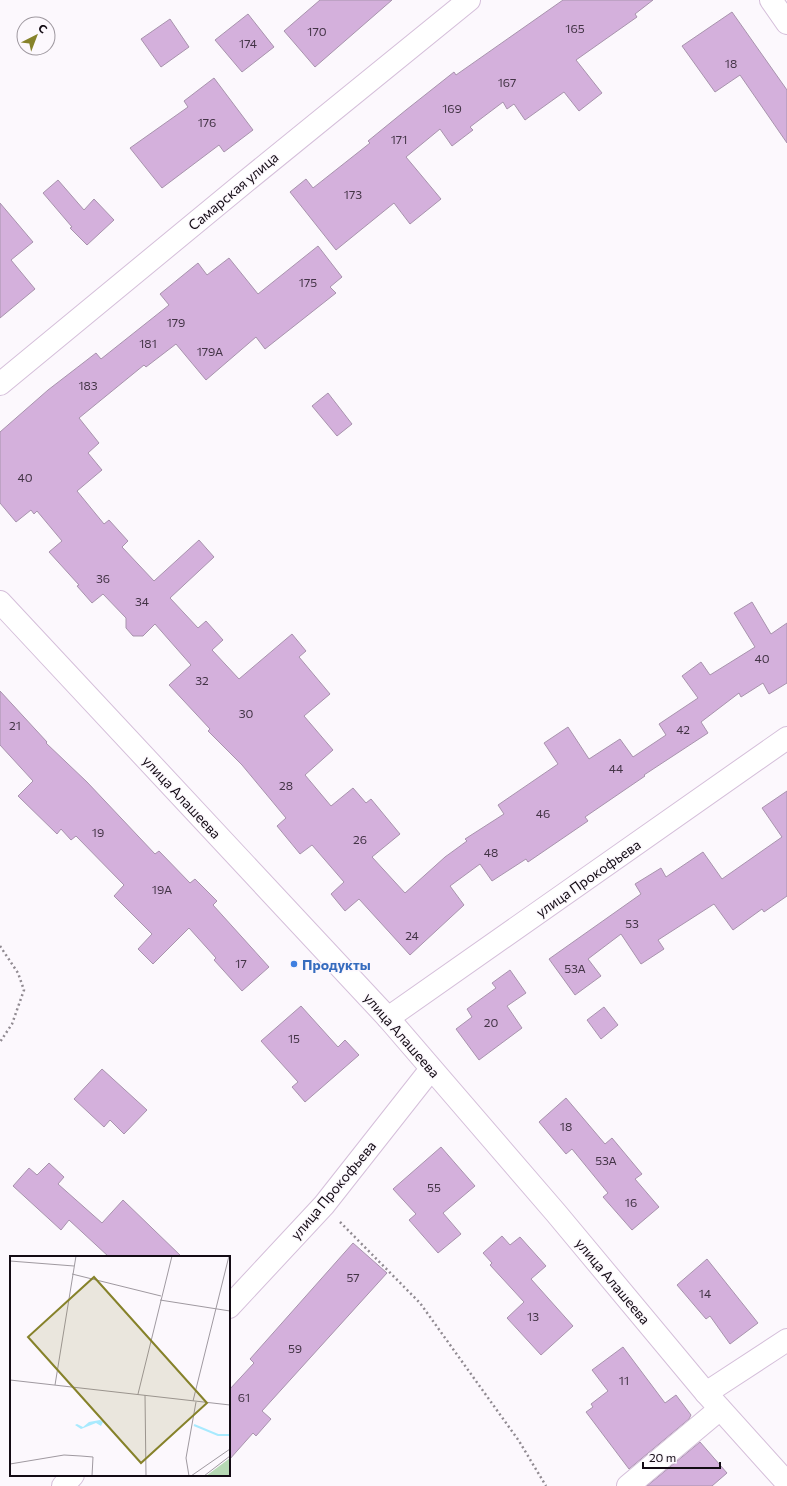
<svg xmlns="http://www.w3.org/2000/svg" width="787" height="1486" viewBox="0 0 787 1486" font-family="Commissioner,sans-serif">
<rect width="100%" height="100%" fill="#fcf8fd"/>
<g fill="#d4b0dc" stroke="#a893ad">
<polygon points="320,0 392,0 315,67 284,31"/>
<polygon points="563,0 653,0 635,14 637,17 576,60 602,93 579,111 564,92 525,120 514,104 507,109 503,102 470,127 473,130 452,146 440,129 406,157 441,199 410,224 394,203 336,250 290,192 306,179 313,188 370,143 368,141 406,110 454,72 456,75"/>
<polygon points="732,12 787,90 787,143 740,75 715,92 682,46"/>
<polygon points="248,14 274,47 242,72 215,40"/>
<polygon points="170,19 189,47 161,67 141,39"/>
<polygon points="214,78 253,130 224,152 219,145 162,188 130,148 188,107 184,101"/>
<polygon points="58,180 84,210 94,199 114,220 87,245 70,228 72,227 43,193"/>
<polygon points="0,203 33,242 11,260 35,289 0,318"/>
<polygon points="318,246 342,277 330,287 336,293 265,349 256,337 206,380 176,344 146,367 144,365 79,418 99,443 88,453 102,470 77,491 104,524 109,520 128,541 122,547 154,581 199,540 214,557 170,598 198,628 206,621 223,640 212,650 239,679 292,634 306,651 299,657 330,694 304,716 333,750 305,775 331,806 353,788 366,803 371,799 400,834 372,857 405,893 445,857 467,841 465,839 504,814 498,805 558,764 544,743 568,727 589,759 620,739 633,757 666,735 659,724 698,698 682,676 701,662 710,675 755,647 734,613 752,602 771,634 787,623 787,683 769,694 763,683 741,697 739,693 701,722 708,733 644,775 645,776 585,817 588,821 528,862 526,859 492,881 480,864 450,886 464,905 410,955 359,899 345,911 331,894 344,882 312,845 300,854 277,826 286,818 242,765 208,731 210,729 169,685 191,665 155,624 143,636 133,636 126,628 126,618 103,594 92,603 77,586 79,585 49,552 62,541 37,511 34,514 31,510 16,522 0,503 0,432 48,390 96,353 101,359 169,305 160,294 198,263 207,275 229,258 258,294"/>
<polygon points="328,393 352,424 337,436 312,406"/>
<polygon points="0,691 47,742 46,743 87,782 155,854 159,851 190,883 195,879 217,901 213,905 269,967 242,991 214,960 216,958 189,928 153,964 138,949 152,934 114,896 124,885 76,836 71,840 61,829 57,834 18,796 33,781 0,745"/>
<polygon points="787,791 787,896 764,912 762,909 733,930 714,904 658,940 664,949 641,964 621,934 588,959 601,976 575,995 549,959 641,894 635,884 661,868 666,877 703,852 722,879 782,837 762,808"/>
<polygon points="510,970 526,993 507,1006 522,1028 479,1060 456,1029 472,1017 467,1009 496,988 492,983"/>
<polygon points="301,1006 338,1047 345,1040 359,1055 305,1102 292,1087 298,1082 261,1041"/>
<polygon points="604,1007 618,1025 601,1039 587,1020"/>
<polygon points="102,1069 147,1110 124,1134 110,1120 104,1127 74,1099"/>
<polygon points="566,1098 605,1144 612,1138 642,1174 635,1179 659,1207 632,1230 603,1197 608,1193 572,1149 566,1154 539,1122"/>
<polygon points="441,1147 475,1186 443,1213 461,1234 438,1253 409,1220 416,1214 393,1189"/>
<polygon points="49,1163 64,1177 58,1184 102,1223 123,1200 182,1257 109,1257 69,1220 61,1230 13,1186 29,1168 37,1175"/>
<polygon points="502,1236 510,1245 520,1237 546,1266 531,1279 573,1326 541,1355 507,1318 524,1302 490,1265 492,1263 483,1253"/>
<polygon points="353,1243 387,1273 262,1411 271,1419 256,1436 253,1433 229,1460 229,1390 254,1363 250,1359"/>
<polygon points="707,1259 758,1323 730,1344 710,1316 706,1319 677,1285"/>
<polygon points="623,1347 665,1403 676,1395 691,1415 689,1419 629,1469 586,1412 593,1407 591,1404 608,1391 592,1370"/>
<polygon points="700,1442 727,1473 712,1486 647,1486"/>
</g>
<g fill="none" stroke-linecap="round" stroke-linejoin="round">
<g stroke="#d5bfda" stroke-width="24">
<g id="minor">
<polyline points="771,0 787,23"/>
<polyline points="0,384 245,182 469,0"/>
<polyline points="0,602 388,1018 556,1213 706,1393 787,1483"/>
<polyline points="388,1018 787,738"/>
<polyline points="229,1307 324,1205 431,1069"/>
<polyline points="706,1393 787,1340"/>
<polyline points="63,1486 73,1475"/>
<polyline points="628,1486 720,1409"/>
</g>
</g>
<g stroke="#908a91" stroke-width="2.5" stroke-dasharray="2 3" stroke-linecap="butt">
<polyline points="0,946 18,973 24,990 12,1024 0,1042"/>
<polyline points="340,1222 420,1303 519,1441 546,1486"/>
</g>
<use href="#minor" stroke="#fff" stroke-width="22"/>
</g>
<circle fill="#3f7fe0" stroke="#fcf8fd" stroke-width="1.5" cx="294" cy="964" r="4"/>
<g text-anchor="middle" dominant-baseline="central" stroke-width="3" stroke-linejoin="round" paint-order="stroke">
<g font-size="12" fill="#433446">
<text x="575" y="28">165</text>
<text x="317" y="31">170</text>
<text x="248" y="43">174</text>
<text x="731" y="63">18</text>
<text x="507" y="82">167</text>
<text x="452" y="108">169</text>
<text x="207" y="122">176</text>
<text x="399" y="139">171</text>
<text x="353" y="194">173</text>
<text x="308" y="282">175</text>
<text x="176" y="322">179</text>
<text x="148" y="343">181</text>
<text x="210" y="351">179А</text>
<text x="88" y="385">183</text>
<text x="25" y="477">40</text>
<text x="103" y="578">36</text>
<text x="142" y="601">34</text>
<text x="762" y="658">40</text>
<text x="202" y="680">32</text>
<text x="246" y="713">30</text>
<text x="15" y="725">21</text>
<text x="683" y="729">42</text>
<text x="616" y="768">44</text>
<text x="286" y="785">28</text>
<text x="543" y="813">46</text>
<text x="98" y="832">19</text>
<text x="360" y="839">26</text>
<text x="491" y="852">48</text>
<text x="162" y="889">19А</text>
<text x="632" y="923">53</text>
<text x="412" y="935">24</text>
<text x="241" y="963">17</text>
<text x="575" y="968">53А</text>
<text x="491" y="1022">20</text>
<text x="294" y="1038">15</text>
<text x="566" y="1126">18</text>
<text x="606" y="1160">53А</text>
<text x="434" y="1187">55</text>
<text x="631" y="1202">16</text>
<text x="353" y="1277">57</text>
<text x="705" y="1293">14</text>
<text x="533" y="1316">13</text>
<text x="295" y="1348">59</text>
<text x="624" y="1380">11</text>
<text x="244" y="1397">61</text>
</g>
<g font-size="14" fill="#130b14" stroke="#fcf8fd">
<text transform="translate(233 191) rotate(-40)">Самарская улица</text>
<text transform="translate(182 797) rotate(47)">улица Алашеева</text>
<text transform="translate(588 878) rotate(-35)">улица Прокофьева</text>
<text transform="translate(402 1035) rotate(49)">улица Алашеева</text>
<text transform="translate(333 1190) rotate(-50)">улица Прокофьева</text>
<text transform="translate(613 1281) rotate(50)">улица Алашеева</text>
</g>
<g font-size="14" font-weight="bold" fill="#366cbe" stroke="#fcf8fd" text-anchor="start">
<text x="302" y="964">Продукты</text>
</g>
</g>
<g transform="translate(10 1256)">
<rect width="220" height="220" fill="#fcf8fd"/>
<path d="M220,202V220H196Z" fill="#b6d9b4"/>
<path d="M90,164L93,166L91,170L86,167L71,173L65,169L67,168L73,171L79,166Z" fill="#a8eafe"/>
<path fill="none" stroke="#a8eafe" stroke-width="2" d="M184,169L208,179H220"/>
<path fill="none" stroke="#9f99a0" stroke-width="1" d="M0,5L64,10M62,18L151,40M150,44L220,55M0,124L220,149M45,129L66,0M128,138L162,0M135,139L136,220M183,145L219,0M0,208L54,199L71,200L83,201L82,220M179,220L176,202L186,146M181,220L220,193M194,220L220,200"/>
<path fill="#86822a" fill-opacity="0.15" stroke="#86822a" stroke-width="2" d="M84,21L197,147L131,207L18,81Z"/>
<rect width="220" height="220" fill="none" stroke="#130b14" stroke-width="2"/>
</g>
<g transform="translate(36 36) rotate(42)"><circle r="19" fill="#fcf8fd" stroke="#9f99a0"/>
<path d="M0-3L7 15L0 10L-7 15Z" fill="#86822a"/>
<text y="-6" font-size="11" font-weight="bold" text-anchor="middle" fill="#130b14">С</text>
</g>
<path d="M643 1462v6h77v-6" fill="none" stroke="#130b14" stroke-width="2"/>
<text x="649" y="1462" font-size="12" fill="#130b14" stroke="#fcf8fd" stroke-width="3" paint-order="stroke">20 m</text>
</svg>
